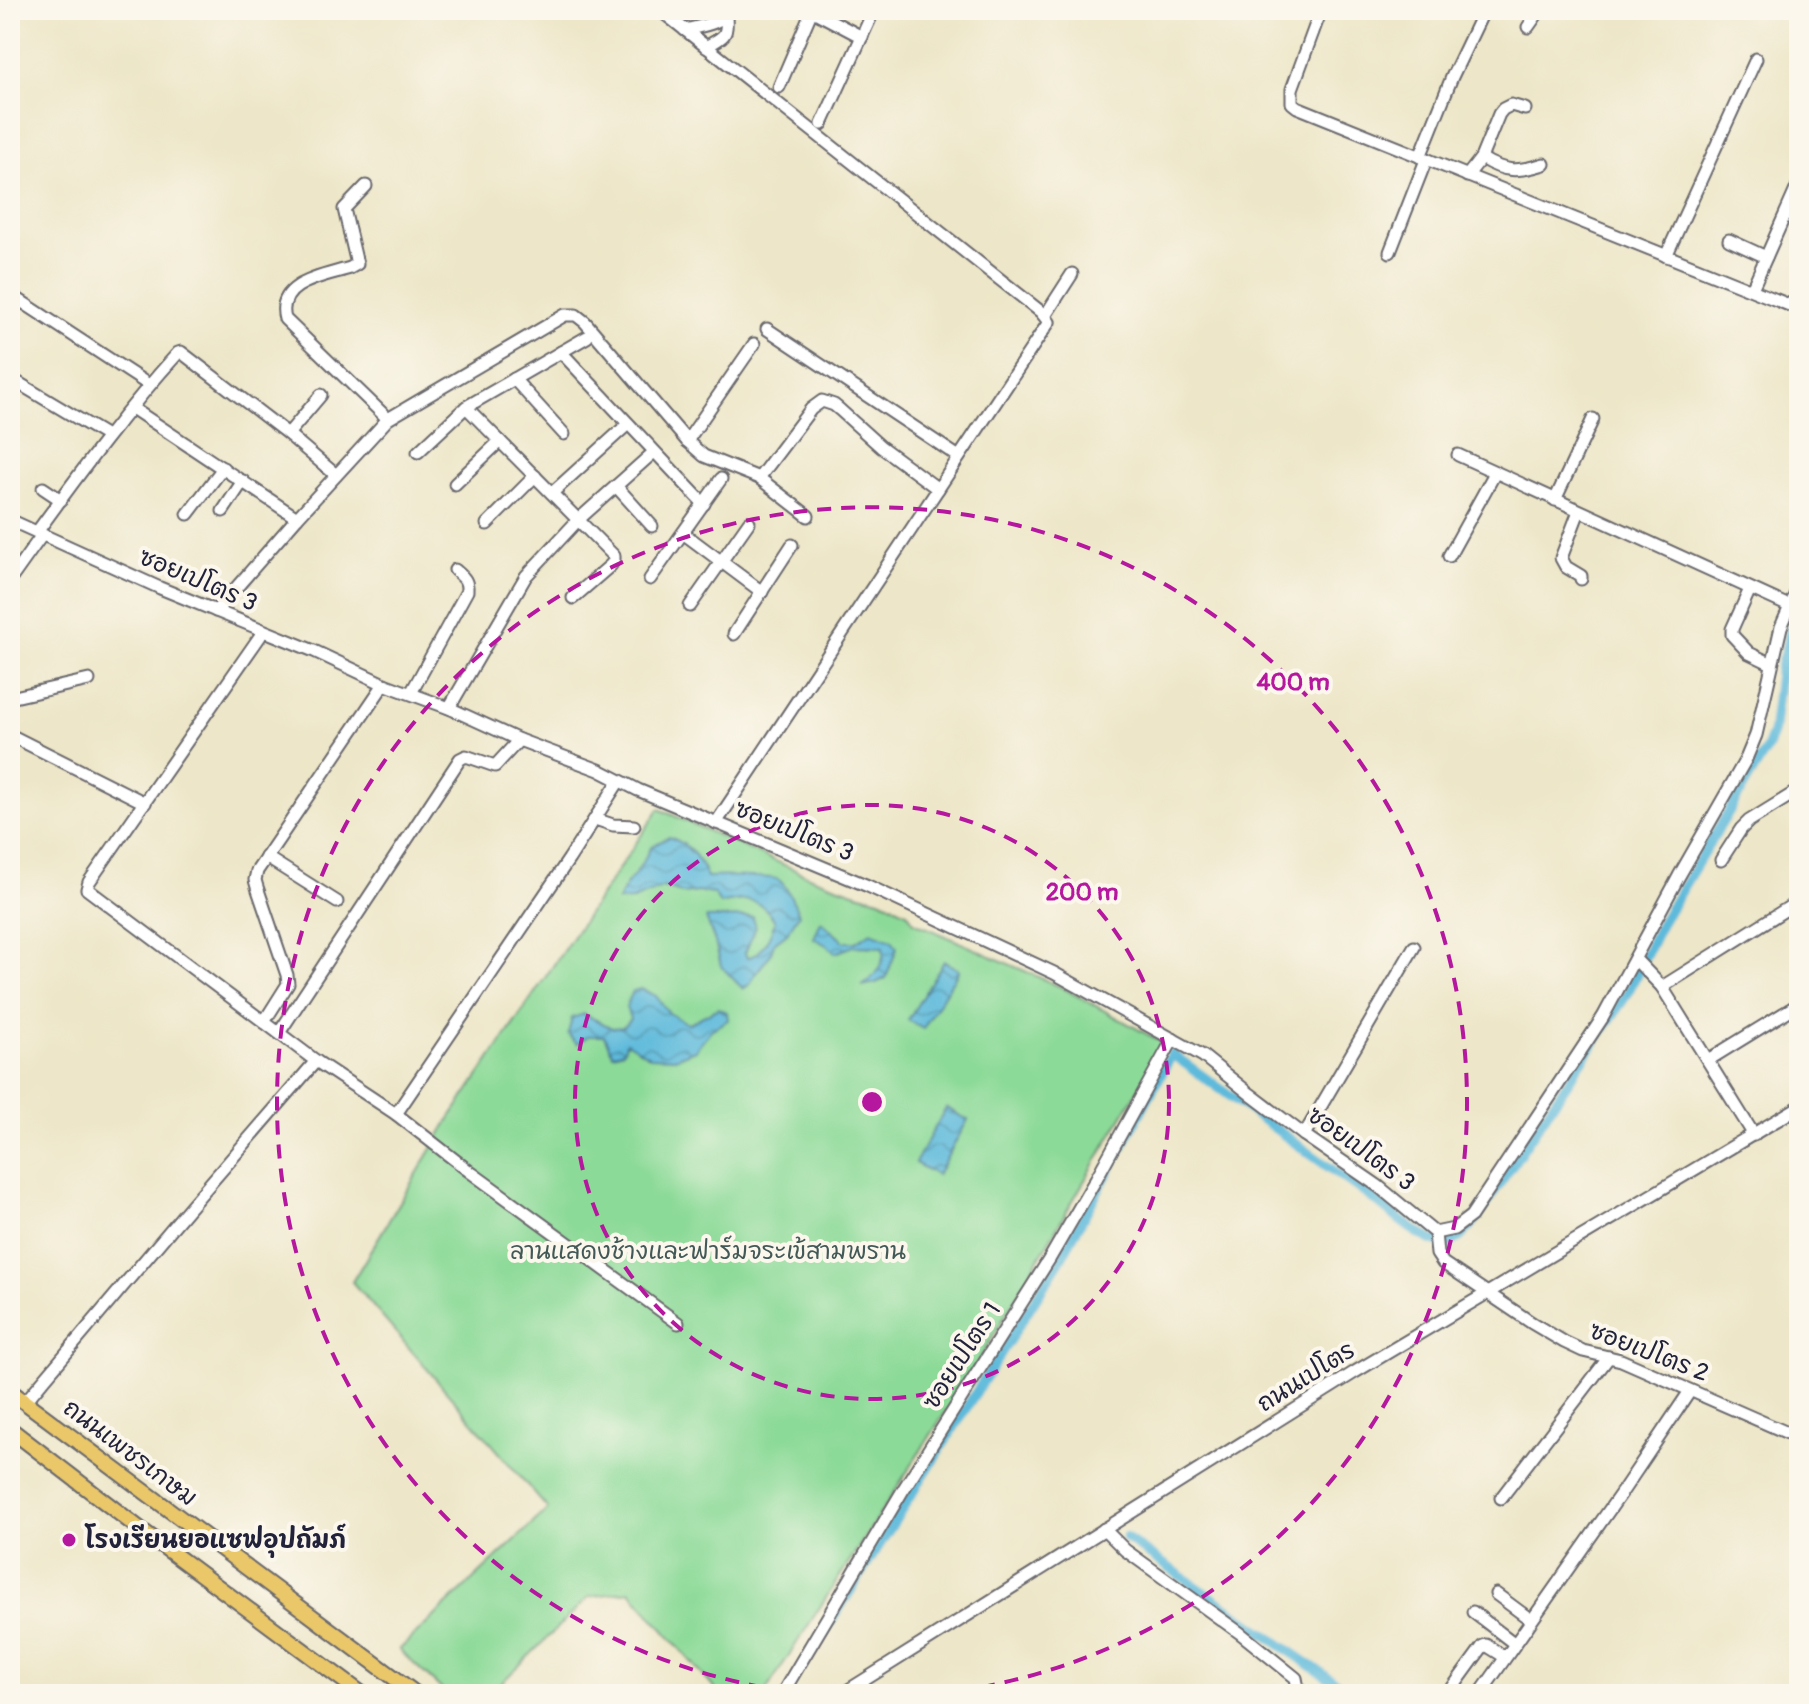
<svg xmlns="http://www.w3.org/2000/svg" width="1809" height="1704" viewBox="0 0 1809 1704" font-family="Pangolin,'Playpen Sans Thai',sans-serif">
<defs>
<pattern id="water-waves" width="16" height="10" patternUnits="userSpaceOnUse" patternTransform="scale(2)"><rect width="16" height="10" fill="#5dbadb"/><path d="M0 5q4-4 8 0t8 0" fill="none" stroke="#4c97b3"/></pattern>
</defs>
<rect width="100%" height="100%" fill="#fbf7ec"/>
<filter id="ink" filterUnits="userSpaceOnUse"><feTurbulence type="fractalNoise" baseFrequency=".0125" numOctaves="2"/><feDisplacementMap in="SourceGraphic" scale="16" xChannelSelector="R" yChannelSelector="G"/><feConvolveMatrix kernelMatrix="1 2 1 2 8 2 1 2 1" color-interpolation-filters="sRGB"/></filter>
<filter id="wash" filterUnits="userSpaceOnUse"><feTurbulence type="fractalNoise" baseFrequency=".006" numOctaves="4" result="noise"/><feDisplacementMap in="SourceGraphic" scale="32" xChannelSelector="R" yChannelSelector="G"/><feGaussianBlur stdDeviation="1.8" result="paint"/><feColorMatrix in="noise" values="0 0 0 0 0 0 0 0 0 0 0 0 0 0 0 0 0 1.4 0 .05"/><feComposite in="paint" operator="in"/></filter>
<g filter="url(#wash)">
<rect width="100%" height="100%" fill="#ede6c8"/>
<polygon fill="#8cda98" stroke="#577e6a" stroke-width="2" points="659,809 811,877 857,893 880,899 907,912 914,922 1063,988 1165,1044 979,1360 764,1694 719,1694 630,1591 589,1597 490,1694 447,1694 399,1650 548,1509 352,1282 451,1117"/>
<g fill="url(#water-waves)" stroke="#406e8b" stroke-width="2">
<path d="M669,837C691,845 698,857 707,877C718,876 774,876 779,880C788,887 794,904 799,914L787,933L774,943L770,955L756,973L750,984L743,989L721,966L715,942L706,918L753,917L755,929L745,953L747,958C762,954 771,935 775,921C759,896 746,898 720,904L714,894L698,892L683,894L664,887L633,900L618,901L626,885L636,873L652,846Z"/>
<path d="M821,921L844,942H856L871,932L892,940L897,948L886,978L876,983L861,986C875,977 886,965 883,947L854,946L835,953L828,946L814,938Z"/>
<polygon points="944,961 959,970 923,1029 908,1020"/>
<polygon points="641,989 656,996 669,1013 688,1024 718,1008 727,1012 728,1020 711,1030 695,1050 675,1058 651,1057 626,1042 624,1051 613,1054 604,1036 588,1036 577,1044 568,1034 572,1018 584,1014 612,1028 623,1027 630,1019 626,1007 633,991"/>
<polygon points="946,1108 968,1120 937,1175 915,1163"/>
</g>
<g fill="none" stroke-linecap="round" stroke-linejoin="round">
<g stroke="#5dbadb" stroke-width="10">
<polyline points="1326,16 1329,10"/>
<polyline points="1126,1538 1352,1694"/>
<path d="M826,1629L1060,1260L1172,1054L1380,1204C1401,1221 1420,1239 1447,1245L1460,1237L1471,1226L1627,994L1660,925L1766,750L1773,732L1780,669L1799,604"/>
</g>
</g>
</g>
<g filter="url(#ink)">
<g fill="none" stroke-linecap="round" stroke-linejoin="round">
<g stroke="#69676c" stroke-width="15">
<g id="minor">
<polyline points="660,10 1041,312 1049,322 716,823"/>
<polyline points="811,10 862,37"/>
<polyline points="1321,10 1292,89 1292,103 1297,107 1799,309"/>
<polyline points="1528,27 1540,10"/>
<path d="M685,30C700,26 722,24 730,10"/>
<path d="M706,47C723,36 728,38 726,16"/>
<polyline points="779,87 812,10"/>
<polyline points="822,124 874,10"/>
<polyline points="1420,157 1452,77 1484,10"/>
<polyline points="1481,158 1499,114 1503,109 1511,105 1525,109"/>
<path d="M1467,176L1481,158C1505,173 1518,172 1544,164"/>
<path d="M366,186L344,209L357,264L350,268C325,276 275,282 285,319L388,419"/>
<polyline points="1729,240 1766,257"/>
<polyline points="1390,252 1426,160"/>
<polyline points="1666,256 1756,59"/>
<polyline points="1752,289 1799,183"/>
<polyline points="10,294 149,385"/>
<polyline points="1045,316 1072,274"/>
<polyline points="767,329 959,457"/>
<polyline points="561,352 704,504"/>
<polyline points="10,378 107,436"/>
<polyline points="514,379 564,434"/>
<polyline points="466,407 587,337"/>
<polyline points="132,408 297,518"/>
<polyline points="288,434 321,395"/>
<polyline points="687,441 754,344"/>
<polyline points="418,452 466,407 614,556 614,560 611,565 573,598"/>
<polyline points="1458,455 1789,606"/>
<polyline points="759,478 811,409 822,401 834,405 840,410 881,447 938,489"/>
<polyline points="455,484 500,441"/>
<polyline points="616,486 652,526"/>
<polyline points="43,488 61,500"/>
<polyline points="552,493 628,424"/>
<polyline points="1555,500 1593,419"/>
<polyline points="223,511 243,481"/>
<polyline points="1579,511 1561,558 1566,567 1581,576 1581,579"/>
<polyline points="188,514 223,468"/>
<polyline points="10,520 160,588 314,651 384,684 449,708 519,740 599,770 638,790 868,886 1054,973 1203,1056 1250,1094 1304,1135 1378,1186 1435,1233 1437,1254 1443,1263 1532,1323 1564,1342 1583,1351 1621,1360 1799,1438"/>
<polyline points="487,524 535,476"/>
<path d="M37,532C82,470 127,409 178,353L181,352L288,434L336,475"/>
<polyline points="683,533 762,592"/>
<polyline points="1449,556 1495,473"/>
<polyline points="650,579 721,479"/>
<polyline points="10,580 42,535"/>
<polyline points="1750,589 1732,629 1732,635 1749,653 1772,664"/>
<polyline points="690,606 749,522"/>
<polyline points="216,611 297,518 388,419 565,315 576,315 585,322 687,441 704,456 759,478 808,516"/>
<polyline points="263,632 89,882 87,889 316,1061 396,1114 469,1171 678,1323"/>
<polyline points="734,634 792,545"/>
<path d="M411,693L467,591C468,580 463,577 455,570"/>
<polyline points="10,698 89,680"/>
<polyline points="449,708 526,576 578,520 654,452"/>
<polyline points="10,735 145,803"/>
<polyline points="595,819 613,825 634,826"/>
<polyline points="266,857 337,902"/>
<polyline points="1721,860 1741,829 1749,821 1799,790"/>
<polyline points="1635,959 1662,987 1754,1135"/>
<polyline points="1662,987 1799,901"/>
<polyline points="264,1022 288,984 287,975 257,887 255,880 257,871 384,684"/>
<polyline points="279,1033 460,759 466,756 495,766 519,740"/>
<polyline points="1708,1060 1799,1004"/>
<polyline points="396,1114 569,859 619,781"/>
<polyline points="1304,1135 1414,947"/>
<polyline points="1435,1233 1454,1229 1471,1216 1603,1017 1679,876 1746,759 1756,735 1781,627 1799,586"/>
<polyline points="25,1402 189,1208 316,1061"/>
<polyline points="1501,1498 1609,1357"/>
<polyline points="1104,1529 1125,1550 1240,1633 1296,1678 1299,1694"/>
<polyline points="1496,1594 1531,1620"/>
<polyline points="1473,1612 1515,1644"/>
<polyline points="782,1694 903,1490 1050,1258 1096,1179 1173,1039"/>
<polyline points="842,1694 1355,1372 1799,1107"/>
<polyline points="1448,1694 1483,1646 1486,1645 1505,1657"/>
<polyline points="1480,1694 1622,1492 1690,1391"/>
</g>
</g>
<g stroke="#69676c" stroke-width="18">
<g id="major">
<polyline points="10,1391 416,1694"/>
<polyline points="10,1429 136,1526 362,1694"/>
</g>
</g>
<use href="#minor" stroke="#fff" stroke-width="11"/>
<use href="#major" stroke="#eac769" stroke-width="14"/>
</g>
</g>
<g fill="none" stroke="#b5179e" stroke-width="4" stroke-dasharray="14 10">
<circle cx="872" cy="1102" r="297"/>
<path d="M810 1694A595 595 0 1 1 934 1694"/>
</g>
<circle fill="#b5179e" stroke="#fbf7ec" stroke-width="3" cx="69" cy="1540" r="8"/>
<g text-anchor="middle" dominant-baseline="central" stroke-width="8" stroke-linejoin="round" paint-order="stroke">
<g font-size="24" fill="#22223b" stroke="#fbf7ec">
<text transform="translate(198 580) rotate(23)">ซอยเปโตร 3</text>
<text transform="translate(794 831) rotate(22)">ซอยเปโตร 3</text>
<text transform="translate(1361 1149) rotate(36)">ซอยเปโตร 3</text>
<text transform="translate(1649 1352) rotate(21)">ซอยเปโตร 2</text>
<text transform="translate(962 1356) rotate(-57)">ซอยเปโตร 1</text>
<text transform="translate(1306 1377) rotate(-32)">ถนนเปโตร</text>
<text transform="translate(130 1453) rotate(37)">ถนนเพชรเกษม</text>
</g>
<g font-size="24" fill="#425957" stroke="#fbf7ec">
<text x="708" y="1251">ลานแสดงช้างและฟาร์มจระเข้สามพราน</text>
</g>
<g font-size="24" font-weight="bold" fill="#22223b" stroke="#fbf7ec" text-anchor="start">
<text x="85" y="1540">โรงเรียนยอแซฟอุปถัมภ์</text>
</g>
</g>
<circle cx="872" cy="1102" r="12" fill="#b5179e" stroke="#fbf7ec" stroke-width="4"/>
<g font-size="24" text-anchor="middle" font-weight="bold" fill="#b5179e" stroke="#fbf7ec" stroke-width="8" stroke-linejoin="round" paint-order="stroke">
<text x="1293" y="690">400 m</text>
<text x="1082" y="900">200 m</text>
</g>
<rect width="1809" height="1704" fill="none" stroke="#fbf7ec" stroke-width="40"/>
</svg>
